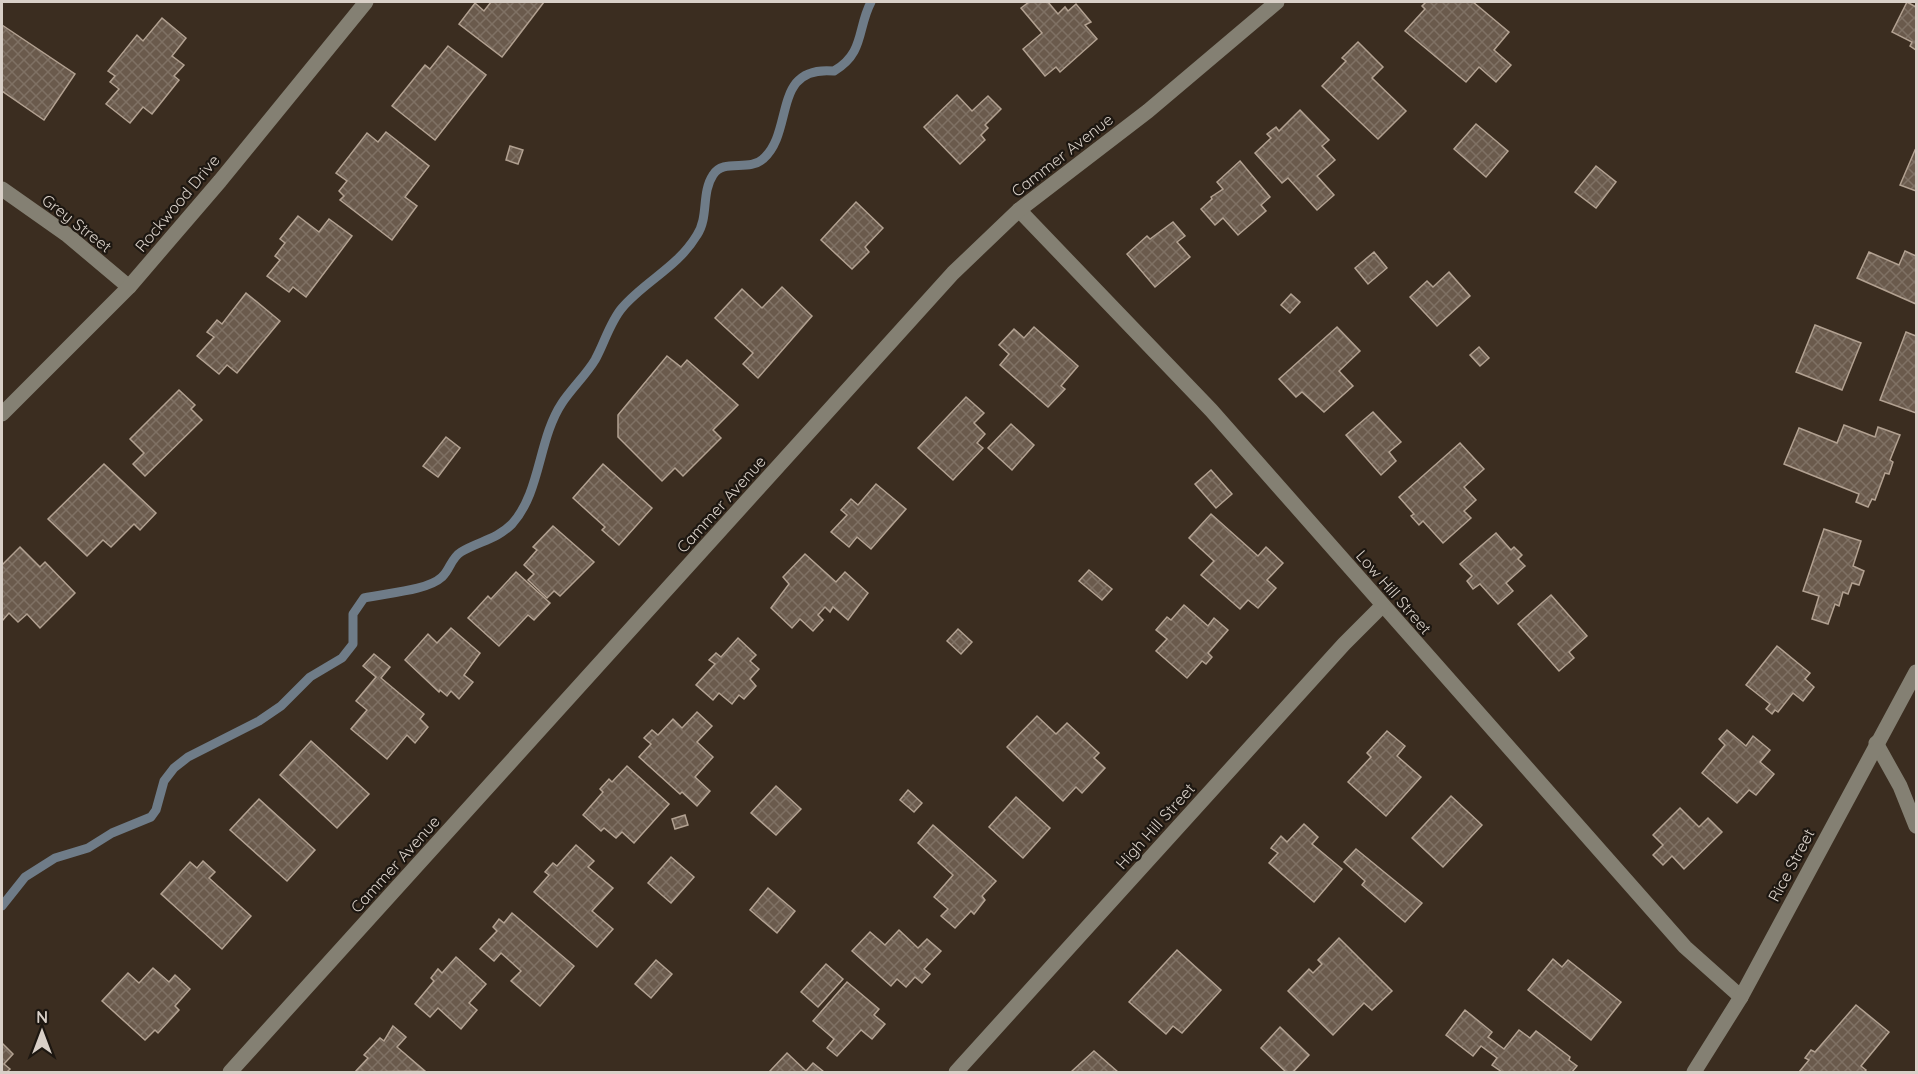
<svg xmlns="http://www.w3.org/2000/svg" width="1918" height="1074" viewBox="0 0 1918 1074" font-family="Quicksand,sans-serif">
<defs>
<pattern id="building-cross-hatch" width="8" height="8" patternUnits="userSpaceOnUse" patternTransform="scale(1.5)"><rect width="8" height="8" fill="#6a5a4c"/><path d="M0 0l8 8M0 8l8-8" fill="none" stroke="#7f7164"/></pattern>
</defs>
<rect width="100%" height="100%" fill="#3b2d20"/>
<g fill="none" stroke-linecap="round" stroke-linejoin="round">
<path stroke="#6f7c88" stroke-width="9" d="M2,906L25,877L55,858L88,848L112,833L151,817L156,810L164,781L174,768L188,757L259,721L281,706L310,677L342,658L353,644V614L364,598C385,593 427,591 442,577C450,570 451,558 461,552C479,541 496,540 512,524C541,492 538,439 562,403C572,388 586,375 595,360C604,344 610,322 622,308C645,281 677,268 697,235C709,217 701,193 713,175C723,158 749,172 763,159C795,131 771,65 834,71C865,53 857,28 871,2"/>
</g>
<g fill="url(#building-cross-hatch)" stroke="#b2a191" stroke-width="1.5">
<polygon points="491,2 544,2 502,57 459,24 475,3 484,11"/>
<polygon points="1029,2 1048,2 1058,14 1065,7 1068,11 1076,4 1091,22 1085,25 1097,39 1060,72 1056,67 1045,76 1023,49 1042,33 1021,8"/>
<polygon points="1426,2 1473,2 1509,32 1494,50 1511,65 1496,82 1479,67 1466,82 1405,31 1425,9 1422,6"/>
<polygon points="1907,2 1916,7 1916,50 1910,46 1912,42 1892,32"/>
<polygon points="162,18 186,38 172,56 184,65 174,76 179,80 152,114 143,107 130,123 106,104 119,89 110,82 115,76 108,71 137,35 143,41"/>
<polygon points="2,25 75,74 44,120 2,91"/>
<polygon points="1358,42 1383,67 1372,78 1406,111 1378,139 1322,86 1346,61 1342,58"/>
<polygon points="448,46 486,75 435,140 392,106 425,65 430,69"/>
<polygon points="957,95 972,111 988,96 1001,109 985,125 988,128 981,135 985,140 960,164 924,127"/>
<polygon points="1300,110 1329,140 1322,146 1335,160 1317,176 1334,195 1317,210 1288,178 1282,183 1255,153 1271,138 1267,134 1276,127 1279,131"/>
<polygon points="1476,124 1508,151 1486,177 1454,149"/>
<polygon points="386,132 429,166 405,197 417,206 392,240 340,200 344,196 339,191 347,181 336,173 367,133 378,142"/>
<polygon points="510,146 523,150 518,164 506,160"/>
<polygon points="1915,150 1916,151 1916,191 1900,185"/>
<polygon points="1240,161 1270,197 1261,205 1266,211 1238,235 1223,218 1215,225 1201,209 1212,199 1211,197 1223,189 1217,182"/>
<polygon points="1596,166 1616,182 1596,208 1575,192"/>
<polygon points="856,202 883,228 865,247 869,252 852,269 821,240"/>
<polygon points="298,216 319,232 329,219 352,236 306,297 293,287 289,292 267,276 280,260 275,256 285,243 280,239"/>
<polygon points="1173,222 1185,236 1177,242 1190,257 1155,287 1127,254 1147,236 1150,239"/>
<polygon points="1905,251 1916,256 1916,304 1857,278 1869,252 1899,265"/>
<polygon points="1374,252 1387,268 1368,284 1355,268"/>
<polygon points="1449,272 1470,296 1437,326 1410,297 1427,281 1433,287"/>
<polygon points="782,287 812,316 758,378 743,364 753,353 715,318 742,289 762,308"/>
<polygon points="246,293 280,321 237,373 227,365 219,374 197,356 214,337 207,332 217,320 222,324"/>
<polygon points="1291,294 1300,302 1290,313 1281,305"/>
<polygon points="1815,325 1861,343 1842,390 1796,372"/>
<polygon points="1034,327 1078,366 1061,386 1065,389 1048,407 1000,365 1009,354 999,345 1014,329 1024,338"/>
<polygon points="1337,327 1360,351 1339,371 1353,386 1324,412 1302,392 1296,397 1279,379"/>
<polygon points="1906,332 1916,336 1916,413 1880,400"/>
<polygon points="1479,347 1489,358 1480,366 1470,355"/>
<polygon points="667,356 681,367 687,360 738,405 713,430 721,438 683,476 675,468 662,481 618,437 618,415"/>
<polygon points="179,390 195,405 191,409 202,420 145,476 133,464 144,453 130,439"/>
<polygon points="966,397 984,413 974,423 985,434 977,443 983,448 953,480 918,448"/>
<polygon points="1373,412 1401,442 1389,452 1396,461 1381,475 1346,435"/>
<polygon points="1011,424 1034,445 1012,470 988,448"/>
<polygon points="1844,425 1875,437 1878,427 1900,435 1890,460 1893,462 1889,474 1885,473 1875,500 1872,499 1868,507 1856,502 1859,494 1784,464 1799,428 1837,443"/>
<polygon points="446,437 460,448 438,477 423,466"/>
<polygon points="1460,443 1484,469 1464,487 1476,500 1464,511 1471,518 1443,543 1423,521 1419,525 1411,516 1414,514 1399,497"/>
<polygon points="104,464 156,513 140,530 134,524 111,547 103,540 87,556 48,519"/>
<polygon points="603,464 652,508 619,545 602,530 605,527 573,498"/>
<polygon points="1211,470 1232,494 1216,508 1195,484"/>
<polygon points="876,484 906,509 871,549 857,537 849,547 831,532 847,515 841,510 851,499 858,505"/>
<polygon points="1211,514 1258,556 1266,547 1283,563 1267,580 1276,588 1258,608 1248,600 1240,609 1201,575 1214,561 1189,538"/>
<polygon points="553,526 594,562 560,596 554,591 547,598 528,580 534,574 524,565 537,550 533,547"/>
<polygon points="1824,529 1861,541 1853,566 1864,571 1859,585 1852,583 1848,594 1843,592 1839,606 1835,604 1828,624 1812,619 1819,596 1803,591"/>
<polygon points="1496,533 1511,550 1514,547 1522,555 1518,559 1525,566 1506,583 1513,591 1498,604 1480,584 1473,589 1467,581 1472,576 1460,564"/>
<polygon points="20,547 40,567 45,562 75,593 40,628 27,614 18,622 9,613 2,621 2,565"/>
<polygon points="805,554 836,582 845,572 868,593 848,620 833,607 830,612 825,607 818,615 823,620 813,631 800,619 792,628 771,608 789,584 783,577"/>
<polygon points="1089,570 1112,589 1102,600 1079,581"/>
<polygon points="516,572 550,603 534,620 528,615 499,646 468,618 488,596 491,599"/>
<polygon points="1551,595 1587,636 1569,652 1574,658 1559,671 1518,624"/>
<polygon points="1184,605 1208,626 1214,618 1228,630 1208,653 1212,657 1206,664 1202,661 1187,678 1156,651 1167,639 1156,630 1167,617 1171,620"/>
<polygon points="451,628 480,653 464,675 473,682 459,699 451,691 447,696 440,690 439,692 405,660 428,634 437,643"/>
<polygon points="958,629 972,642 961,654 947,641"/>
<polygon points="738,638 756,655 750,661 759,669 750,679 756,686 744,699 739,695 732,704 719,693 713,700 696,685 715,664 709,660 716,653 721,657"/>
<polygon points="1777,646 1810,673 1805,679 1814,687 1803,701 1793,693 1778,712 1775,710 1772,714 1766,709 1770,704 1746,685"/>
<polygon points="374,654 390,667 381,678 424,714 420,719 428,727 415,743 407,735 387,759 351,729 367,710 356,701 376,677 363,666"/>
<polygon points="697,712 712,726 697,742 713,757 695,777 710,791 697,806 682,792 680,794 639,757 651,744 644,738 652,730 658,735 673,719 682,728"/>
<polygon points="1037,716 1056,734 1067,723 1099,753 1094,758 1105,768 1082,793 1076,787 1063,801 1007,747"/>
<polygon points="1727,730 1746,746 1753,736 1770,750 1760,762 1774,774 1756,795 1749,790 1737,803 1702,773 1725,745 1719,739"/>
<polygon points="1387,731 1405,746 1397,756 1421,777 1386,816 1348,782 1371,757 1367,753"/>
<polygon points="311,741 369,794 337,828 280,775"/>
<polygon points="627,766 669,804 634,843 622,832 616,838 604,828 601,831 583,815 603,792 600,789 609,779 612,782"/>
<polygon points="776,786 801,809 776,835 751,813"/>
<polygon points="908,790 922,803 914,812 900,800"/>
<polygon points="1451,796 1482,825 1443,867 1412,838"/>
<polygon points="1016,797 1050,828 1023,858 989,827"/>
<polygon points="259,799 315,850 287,881 230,830"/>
<polygon points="1680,808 1699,827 1708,818 1722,832 1684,869 1672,856 1663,865 1653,855 1663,845 1653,835"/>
<polygon points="685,815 688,825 675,829 672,819"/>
<polygon points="1304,824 1318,837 1312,844 1342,869 1314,902 1269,863 1278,853 1271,848 1281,836 1287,842"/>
<polygon points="933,825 996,881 982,896 985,900 974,914 971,911 955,928 941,916 948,909 934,897 953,875 918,843"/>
<polygon points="576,845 594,861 588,867 613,888 592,911 613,929 597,947 534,892 549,875 545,872 553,863 557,866"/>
<polygon points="1356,849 1422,903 1405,922 1362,885 1365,881 1344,862"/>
<polygon points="671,857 694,877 671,903 648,883"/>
<polygon points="203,861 215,872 209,878 251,916 222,949 161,894 190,862 197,868"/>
<polygon points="768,888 795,911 777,933 750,910"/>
<polygon points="512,913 574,966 540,1006 511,981 521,971 501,953 494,961 480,949 497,931 493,927 499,919 504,923"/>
<polygon points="899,930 918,948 927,939 941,951 924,969 930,974 922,983 915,977 906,987 897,979 891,986 852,951 870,932 885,945"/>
<polygon points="1339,938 1392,991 1372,1010 1364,1003 1333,1035 1288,991 1309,969 1313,973 1322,964 1318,960"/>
<polygon points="1177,950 1221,990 1182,1033 1173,1026 1166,1034 1129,1002"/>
<polygon points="456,957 486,984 469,1003 477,1010 461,1029 438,1008 430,1017 415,1004 434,981 431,978 438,969 442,973"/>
<polygon points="1553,959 1562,967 1568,960 1621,1002 1591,1040 1528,990"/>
<polygon points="656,960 672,974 651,998 635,984"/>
<polygon points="826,964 843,979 818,1007 801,992"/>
<polygon points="153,968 169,982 175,975 190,989 175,1006 179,1010 158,1033 155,1030 145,1040 102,1001 128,973 139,983"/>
<polygon points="847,982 879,1009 874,1015 885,1024 872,1039 861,1030 837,1056 827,1048 834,1039 813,1021"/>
<polygon points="1856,1005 1889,1032 1861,1066 1866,1070 1864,1072 1799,1072 1809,1060 1805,1058 1811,1050 1815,1052"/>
<polygon points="1465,1010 1492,1032 1488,1037 1504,1049 1519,1030 1530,1038 1536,1031 1570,1057 1569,1060 1577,1066 1572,1072 1502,1072 1492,1065 1497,1058 1481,1046 1473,1056 1446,1035"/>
<polygon points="393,1026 406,1037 397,1047 425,1071 355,1072 368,1058 364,1055 380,1038 384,1041"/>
<polygon points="1280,1027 1309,1055 1293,1072 1286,1072 1261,1048"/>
<polygon points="2,1043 13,1054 4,1064 10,1069 7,1072 2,1072"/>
<polygon points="1094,1051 1118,1072 1071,1072"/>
<polygon points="787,1053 806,1071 813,1063 824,1072 769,1072"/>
</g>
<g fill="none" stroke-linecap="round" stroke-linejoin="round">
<g stroke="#848073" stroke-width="15">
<polyline points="2,189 66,234 129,287"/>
<polyline points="1019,210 1211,410 1685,947 1741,997"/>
<polyline points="2,414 129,287 220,181 366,2"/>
<polyline points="1876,743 1900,786 1916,826"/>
<polyline points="230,1072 953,273 1019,210 1148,111 1277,2"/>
<polyline points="956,1072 1344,644 1382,606"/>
<polyline points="1694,1072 1741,997 1916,672"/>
</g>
</g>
<g text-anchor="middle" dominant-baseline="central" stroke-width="4.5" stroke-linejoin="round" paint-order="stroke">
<g font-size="16" fill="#d9d0c8" stroke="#1d1711">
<text transform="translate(1062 155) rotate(-38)">Cammer Avenue</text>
<text transform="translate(177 203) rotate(-50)">Rockwood Drive</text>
<text transform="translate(77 223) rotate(38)">Grey Street</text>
<text transform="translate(721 504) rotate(-48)">Cammer Avenue</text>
<text transform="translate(1394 592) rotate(49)">Low Hill Street</text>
<text transform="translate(1155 826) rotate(-48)">High Hill Street</text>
<text transform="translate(395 864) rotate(-48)">Cammer Avenue</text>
<text transform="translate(1791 865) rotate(-62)">Rice Street</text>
</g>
</g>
<rect width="1918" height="1074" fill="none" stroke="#d9d0c8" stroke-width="6"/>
<g transform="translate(42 1032)" stroke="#1d1711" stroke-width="4.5" paint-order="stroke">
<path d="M0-4.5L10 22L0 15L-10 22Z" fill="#d9d0c8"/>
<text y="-9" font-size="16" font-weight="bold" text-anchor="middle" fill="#d9d0c8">N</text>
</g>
</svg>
